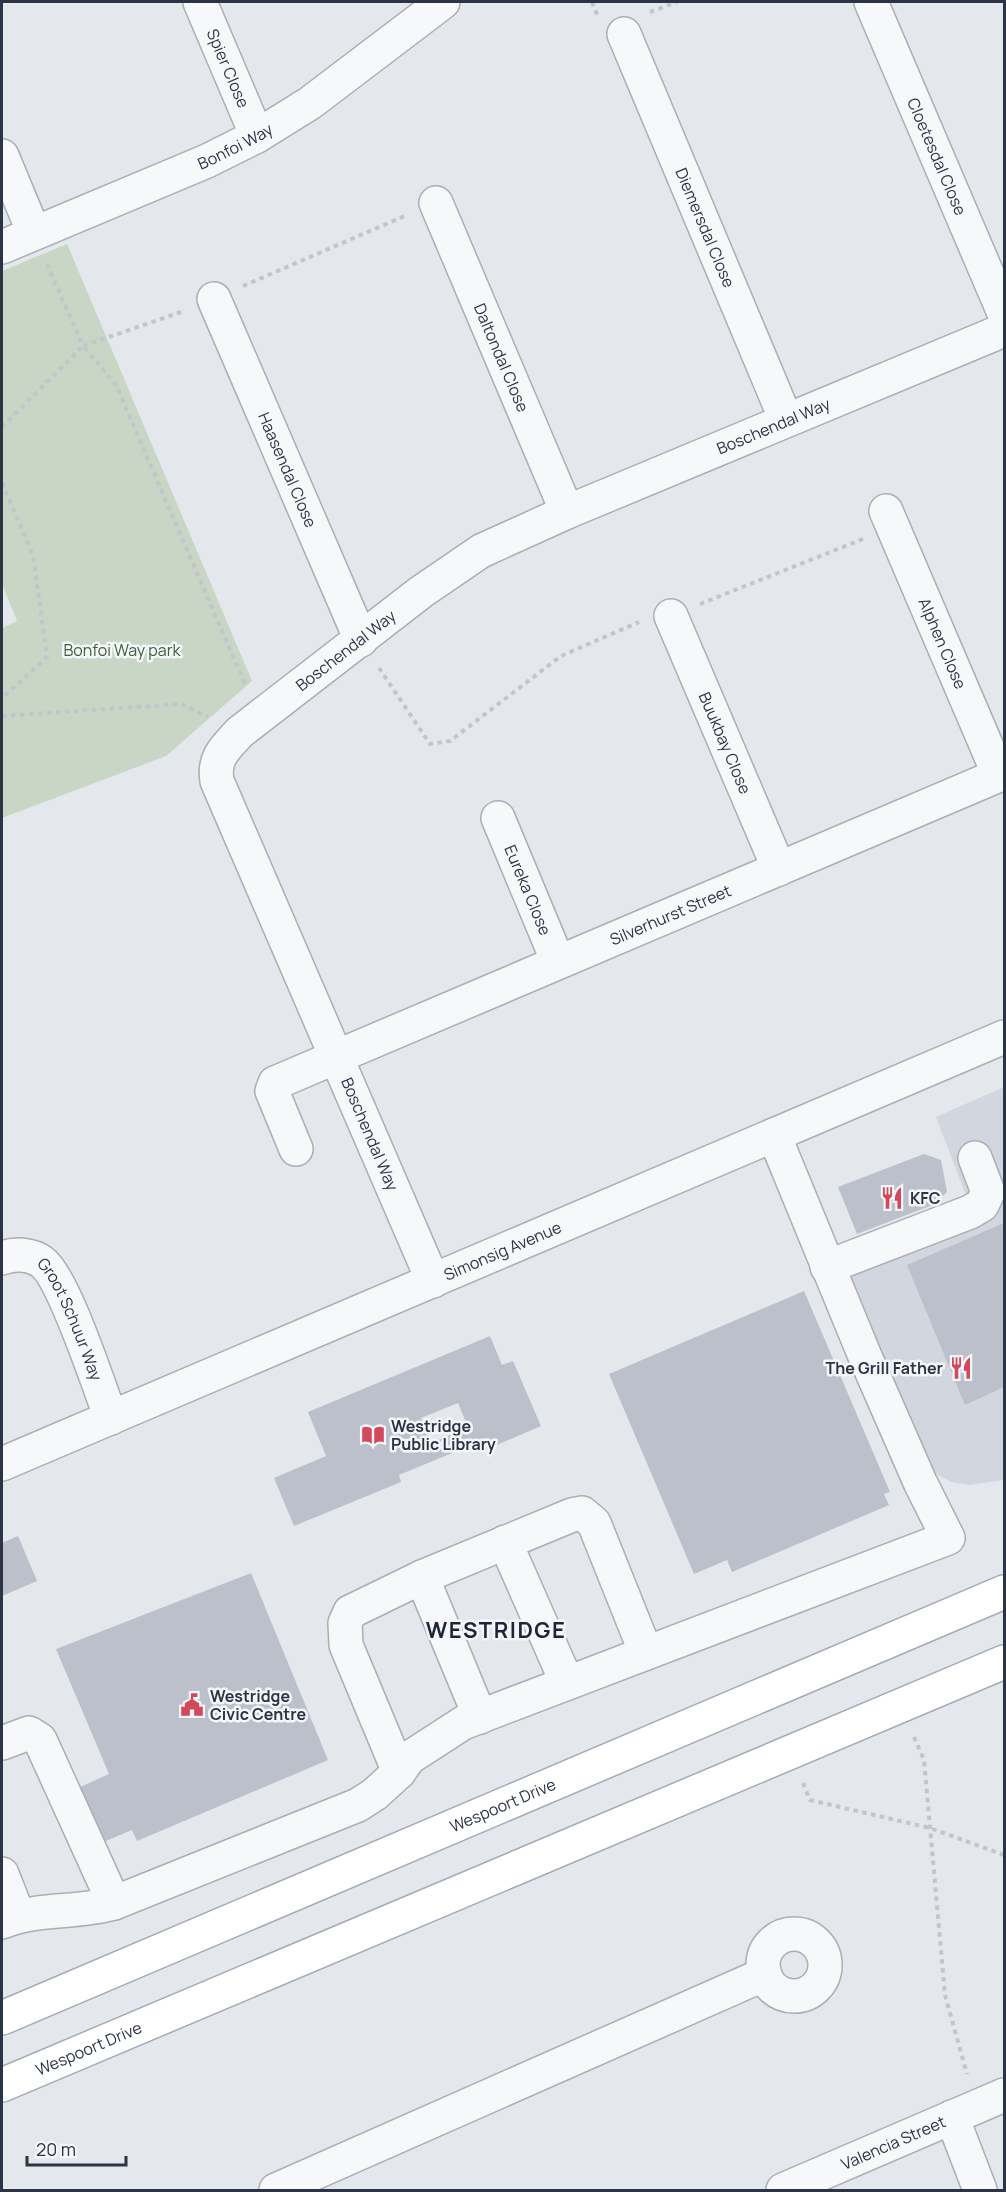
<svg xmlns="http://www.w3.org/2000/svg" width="1006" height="2192" viewBox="0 0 1006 2192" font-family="Manrope,sans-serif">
<rect width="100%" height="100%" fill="#e4e7ec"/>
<polygon fill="#d2d6de" points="1004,1087 1004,1480 969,1485 951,1482 933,1472 837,1252 967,1198 936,1117"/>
<polygon fill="#c9d6c5" points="67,244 252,681 166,756 2,818 2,628 17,621 2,584 2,271"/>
<g fill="#bbc0ca" fill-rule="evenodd">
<polygon points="924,1154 941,1160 947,1192 935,1204 857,1234 838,1187"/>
<polygon points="1004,1223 1004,1387 965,1405 907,1265"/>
<polygon points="804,1291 890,1492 884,1494 889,1505 732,1572 727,1560 694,1574 609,1374"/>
<path d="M490,1336L502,1365L513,1361L541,1426L478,1453L474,1444L399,1475L401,1482L294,1526L274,1478L326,1456L308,1412ZM458,1403L468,1427L432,1443L421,1418Z"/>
<polygon points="18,1536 37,1581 2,1596 2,1543"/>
<polygon points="251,1573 328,1760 137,1841 132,1830 101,1843 78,1788 109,1774 56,1649"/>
</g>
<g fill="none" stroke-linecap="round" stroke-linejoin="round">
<g stroke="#a9aeb7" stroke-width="36">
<g id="minor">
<path id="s1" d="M200,2L257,136"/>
<path id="s2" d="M871,2L1004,313"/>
<path id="s3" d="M624,34L786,420"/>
<polyline points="2,156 34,233"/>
<path id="s4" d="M436,203L567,512"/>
<path id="s5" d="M2,247L207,161L257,136L310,103L443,2"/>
<path id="s6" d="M214,299L361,640"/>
<path id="s7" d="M886,511L999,775"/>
<path id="s8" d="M671,616L779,869"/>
<path id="s9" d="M498,818L558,962"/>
<path id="s10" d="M296,1149L272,1091L275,1083L1004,773"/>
<path id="s11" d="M2,1258C14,1253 31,1254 42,1262C64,1278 99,1387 111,1418"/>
<polyline points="827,1267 970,1212 982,1205 988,1192 975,1158"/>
<path id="s12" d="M433,1281L217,781C213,758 225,748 240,732L421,592L481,551L567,512L1004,330"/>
<path id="s13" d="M2,1464L1004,1037"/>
<polyline points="505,1542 567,1683"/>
<polyline points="422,1577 480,1717"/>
<polyline points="2,1743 29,1733 40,1740 114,1903"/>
<polyline points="399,1772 346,1645 345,1623 350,1612 422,1577 572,1515 582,1513 594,1523 646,1653"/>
<polyline points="2,1874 18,1915"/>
<path d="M2,1922C40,1907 76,1914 114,1903L358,1805L375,1794L399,1772L409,1758L463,1723L948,1538L920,1482L864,1354L774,1135"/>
<circle cx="794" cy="1965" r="31"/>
<polyline points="952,2117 980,2190"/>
<polyline points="276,2190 765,1974"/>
<path id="s14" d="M783,2190L1004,2095"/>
</g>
</g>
<g stroke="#a3abb8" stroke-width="36">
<g id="major">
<path id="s15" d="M2,2018L1004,1592"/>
<path id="s16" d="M2,2085L1004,1662"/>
</g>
</g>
<g stroke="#c2c5cb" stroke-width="4" stroke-dasharray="4.5 4.5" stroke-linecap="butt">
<polyline points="592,2 598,17"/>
<polyline points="650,12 677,2"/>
<polyline points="47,264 83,346 184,311"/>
<polyline points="243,286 407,215"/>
<polyline points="2,427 83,346 116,385 244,682 244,688"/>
<polyline points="2,483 33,555 47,657 2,698"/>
<polyline points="700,604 863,539"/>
<polyline points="379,668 430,744 450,741 561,656 639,622"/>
<polyline points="2,716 182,704 208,717"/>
<polyline points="914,1737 924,1760 945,1995 967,2074"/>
<polyline points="803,1783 810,1800 930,1828 1004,1855"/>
</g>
<use href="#minor" stroke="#f7f8fa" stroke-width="33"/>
<use href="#major" stroke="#fff" stroke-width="33"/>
</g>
<defs>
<g id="restaurant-bare" transform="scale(1.8)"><path d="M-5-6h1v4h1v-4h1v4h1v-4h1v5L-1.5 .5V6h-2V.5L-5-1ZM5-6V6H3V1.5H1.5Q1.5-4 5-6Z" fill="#d1495b" stroke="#f4f6f9" stroke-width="2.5" paint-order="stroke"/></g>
<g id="library-bare" transform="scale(1.8)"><path d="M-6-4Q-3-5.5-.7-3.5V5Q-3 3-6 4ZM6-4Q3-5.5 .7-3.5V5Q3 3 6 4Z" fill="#d1495b" stroke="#f4f6f9" stroke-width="2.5" paint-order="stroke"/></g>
<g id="civic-bare" transform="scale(1.8)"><path d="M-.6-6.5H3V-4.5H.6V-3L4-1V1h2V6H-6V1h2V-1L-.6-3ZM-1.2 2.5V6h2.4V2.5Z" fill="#d1495b" stroke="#f4f6f9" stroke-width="2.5" paint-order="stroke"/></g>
</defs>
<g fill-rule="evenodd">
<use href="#restaurant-bare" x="892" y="1198"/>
<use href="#restaurant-bare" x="961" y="1368"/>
<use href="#library-bare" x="373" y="1435"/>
<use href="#civic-bare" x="192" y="1705"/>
</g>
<g text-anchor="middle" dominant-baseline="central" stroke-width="5" stroke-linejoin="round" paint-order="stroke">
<g font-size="16" fill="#2b3445" stroke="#f4f6f9">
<text stroke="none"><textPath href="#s1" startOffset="72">Spier Close</textPath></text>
<text stroke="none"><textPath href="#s5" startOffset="254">Bonfoi Way</textPath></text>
<text stroke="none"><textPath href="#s2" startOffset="168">Cloetesdal Close</textPath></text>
<text stroke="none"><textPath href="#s3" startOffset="210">Diemersdal Close</textPath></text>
<text stroke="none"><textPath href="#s4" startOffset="168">Daltondal Close</textPath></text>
<text stroke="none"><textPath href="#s12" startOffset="1221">Boschendal Way</textPath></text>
<text stroke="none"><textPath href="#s6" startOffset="186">Haasendal Close</textPath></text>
<text stroke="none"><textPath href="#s7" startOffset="144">Alphen Close</textPath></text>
<text stroke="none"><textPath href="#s12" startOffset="735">Boschendal Way</textPath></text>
<text stroke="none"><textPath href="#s8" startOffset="138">Buukbay Close</textPath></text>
<text stroke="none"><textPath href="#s9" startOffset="78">Eureka Close</textPath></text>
<text stroke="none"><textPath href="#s10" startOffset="501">Silverhurst Street</textPath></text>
<text transform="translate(370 1134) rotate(67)">Boschendal Way</text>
<text stroke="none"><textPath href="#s13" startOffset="544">Simonsig Avenue</textPath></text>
<text stroke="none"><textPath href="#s11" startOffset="106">Groot Schuur Way</textPath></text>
<text stroke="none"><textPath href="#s15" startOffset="544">Wespoort Drive</textPath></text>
<text stroke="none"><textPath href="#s16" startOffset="94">Wespoort Drive</textPath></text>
<text stroke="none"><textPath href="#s14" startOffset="120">Valencia Street</textPath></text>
</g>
<g font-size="16" fill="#3f6138" stroke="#f4f6f9">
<text x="122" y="650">Bonfoi Way park</text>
</g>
<g font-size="16" font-weight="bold" fill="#2b3445" stroke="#f4f6f9" text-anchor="start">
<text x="910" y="1198">KFC</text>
<text x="943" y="1368" text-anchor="end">The Grill Father</text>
<text x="391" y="1426">Westridge<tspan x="391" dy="18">Public Library</tspan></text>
<text x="210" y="1696">Westridge<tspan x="210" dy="18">Civic Centre</tspan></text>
</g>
<g font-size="22" font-weight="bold" letter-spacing="1.5" fill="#1d2536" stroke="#f4f6f9">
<text x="496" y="1630">WESTRIDGE</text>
</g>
</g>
<rect width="1006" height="2192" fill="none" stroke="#2b3445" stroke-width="6"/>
<path d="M27 2156v9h99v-9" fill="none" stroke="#2b3445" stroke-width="3"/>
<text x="36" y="2156" font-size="18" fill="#2b3445" stroke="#f4f6f9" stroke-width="4.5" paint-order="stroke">20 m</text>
</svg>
